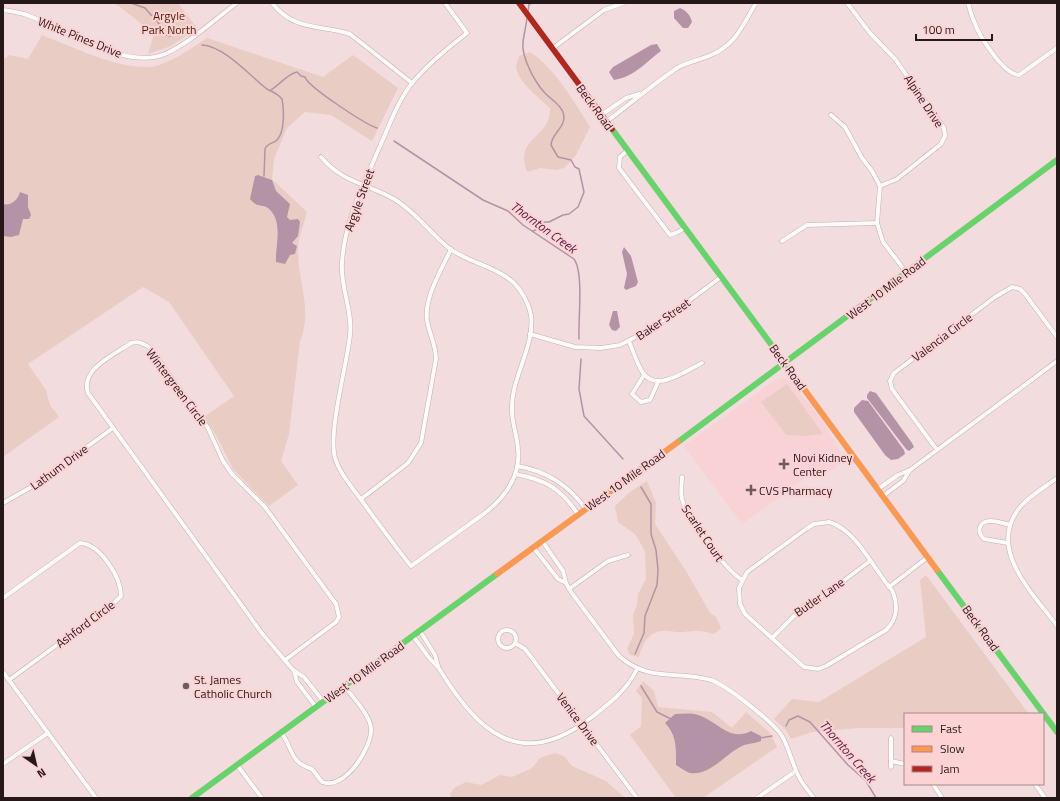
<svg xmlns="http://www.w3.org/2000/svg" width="1060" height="801" viewBox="0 0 1060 801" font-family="'Titillium Web',sans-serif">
<rect width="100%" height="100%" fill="#f3dcdd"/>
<polygon fill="#f8d2d4" points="783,378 790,381 824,423 845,460 829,472 805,478 742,524 684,446 775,380"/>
<g fill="#e9cdc4">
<polygon points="112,3 178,3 197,28 171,46 148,54 154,34 119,6"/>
<path d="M42,35C71,46 129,75 159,65C176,59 191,49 207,38L323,77L353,55L398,88L372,141L331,115L305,112L287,128L274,159L272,179L307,212C304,224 298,238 298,251C298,282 313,311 300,341L289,434L281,461L298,485L269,506L233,469L216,435L204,417L234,396L169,302L143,287L28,364L46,390L50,405L59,417L3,457V60L9,55L28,59Z"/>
<path d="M530,52C554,67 575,103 590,127L576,155L564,168L556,170L540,168L527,172C514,136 551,139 550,108C540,99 516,80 516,66C517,63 518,59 519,56Z"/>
<polygon points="787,384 823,434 804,436 786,435 761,402"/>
<path d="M647,481L656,503L655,524L686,571L710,613L716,617L721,628L714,634C698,630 699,631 683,632C678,633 673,631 668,631C650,629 643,642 639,657L630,655L627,649L634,634L633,615L637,605L638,594L646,579L645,551L635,534L618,522L615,506L630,492Z"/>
<polygon points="926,575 1029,714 905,714 905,728 859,728 812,732 791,739 786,730 774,719 792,699 819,702 926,637 920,580"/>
<polygon points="643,681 654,691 658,707 712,712 732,728 746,712 770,733 777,747 703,798 676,798 630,735 641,726 642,698 636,691"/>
<polygon points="555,753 564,756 572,766 606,781 625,798 451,798 450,794 454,788 466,782 481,785 500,775 512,777 532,768 540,758"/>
</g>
<g fill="#b593a7">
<path d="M680,8C687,11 690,15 692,22L688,28H683L674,18V11Z"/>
<path d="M657,44L661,51C646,62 634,77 614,80L609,72L613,67L651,45Z"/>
<path d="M258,175L272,180L276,191L290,204L287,217L290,220L298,219L300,222L298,236L292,243L297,246L295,254L290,255L285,264L276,262C275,246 284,221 268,208C262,204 257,208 250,199L255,176Z"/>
<path d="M20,192L28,195V207L31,215L29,219H23L19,235L11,237L3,236V204C11,206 18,200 20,192Z"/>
<polygon points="624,247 631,256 638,282 636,286 626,290 624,288 627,274 622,252"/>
<polygon points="613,311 617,311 620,327 616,331 612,330 609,325"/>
<polygon points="870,391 876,393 912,443 914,447 909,451 906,449 867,398 867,395"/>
<polygon points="862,400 868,401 904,450 905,454 898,459 891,460 885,455 854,412 854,408"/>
<path d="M675,714C681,714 688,713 694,714C716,718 728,743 751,731L761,736V741C753,744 747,743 740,747C725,755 709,776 690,773C686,772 680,767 676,765C676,749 677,735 665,723Z"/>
</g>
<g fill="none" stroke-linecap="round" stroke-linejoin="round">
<g stroke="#b593a7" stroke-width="1.5">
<polyline points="131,3 145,8 151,15 154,16 166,35 170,36"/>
<polyline points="528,12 529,4 534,3"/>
<path d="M527,18C526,26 524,34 523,42C521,57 535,82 544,92C550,99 559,103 563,112C568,127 551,133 551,145L558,157L571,160L575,167L579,169L584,192L578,207L569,214L563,215L549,222H544L538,229L533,231"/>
<path d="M202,45C224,46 250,76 267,89C272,92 277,93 282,99C284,109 285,132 277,140C273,144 267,143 265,149L264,176"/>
<path d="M271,90C279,85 289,73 297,72L301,76L305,77C308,87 365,124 377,128"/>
<path d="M394,141L483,200L508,211L523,225L574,259C584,272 578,320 579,339"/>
<polyline points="581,359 579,389 584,416 623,459"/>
<polyline points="635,654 644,633 645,616 657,585 658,570 656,550 651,534 651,504 641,487"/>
<polyline points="641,686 657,712 671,719"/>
<polyline points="786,726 789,720 798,716 810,722 848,765 866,781 876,798"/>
<polyline points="760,738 772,736"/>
</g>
<g stroke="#c2b0b1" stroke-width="5">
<g id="street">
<path d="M272,3C295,32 320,24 350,34L412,83"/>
<polyline points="847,3 870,33 895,59 944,128 945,136 941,144 897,179 880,186"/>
<path d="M968,3C970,9 971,15 974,21C979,36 1003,74 1019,75L1057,48"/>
<path d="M3,10C10,11 17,12 24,14C63,27 124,71 165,54C191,42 214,20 237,3"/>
<polyline points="553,48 604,10 624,3"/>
<polyline points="601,115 626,98 639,94"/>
<polyline points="831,115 845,127 862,158 872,171 880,186 877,223 883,242 906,272"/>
<path d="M606,122C630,104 652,85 677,68C687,62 700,60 711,55C736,45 743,24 756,3"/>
<polyline points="628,150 620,157 619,168 670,235 676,233 685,228"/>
<path d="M321,157C343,183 366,183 394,199C416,212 430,233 450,249C470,263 497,267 514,283C522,291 529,304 531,315C535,346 512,376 512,407C511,421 517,434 518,449C521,475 505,497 485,513L411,566C394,545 378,523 362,501C352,487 340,474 335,458C328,431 347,365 350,335C353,311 340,287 342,263C344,222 364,184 380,146C390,124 398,100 413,82C429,63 448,48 467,33L445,3"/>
<polyline points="782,241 807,225 877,223"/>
<polyline points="530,334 575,347 601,348 620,345 651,329 721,277"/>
<path d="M629,341C633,351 637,364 643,373C657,393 687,370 702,363"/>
<polyline points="644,375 632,394 641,402 650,400 658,382"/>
<polyline points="937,450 892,389 890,381 894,373 995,297 1012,287 1020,289 1025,294 1057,337"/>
<path d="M517,466C547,471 568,485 586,509"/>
<path d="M515,474C546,480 560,488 578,514"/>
<path d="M682,477C682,484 680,492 682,499C687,519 725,569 742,580"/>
<path d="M1057,478C1045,487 1031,495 1021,506C985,548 1033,593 1057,626"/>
<polyline points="878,489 898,475 910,470 1057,361"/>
<polyline points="883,496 903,481 910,470"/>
<path d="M361,499L408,463L421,443L436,359C436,345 429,333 427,320C424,297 442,269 451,249"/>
<polyline points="3,503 33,486 113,428"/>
<path d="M829,522C857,530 873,569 892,590C898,604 898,619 886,630L826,666L818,669L804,667L745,614L740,604L739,588L747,572L806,529L814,524Z"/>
<path d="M542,541L563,571L566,583L571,592L619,656C650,683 676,670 711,680C726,685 773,722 782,736C789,748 792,763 798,775C802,784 808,791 814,798"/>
<path d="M1008,543L984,539C981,536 978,532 980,527C984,516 1002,523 1010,525"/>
<polyline points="533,547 558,579 566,583"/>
<polyline points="889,587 928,557"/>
<polyline points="569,589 608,561 628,555"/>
<path d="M3,598L80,543C100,544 121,577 121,596L113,604L9,680"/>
<circle cx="507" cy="639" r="9"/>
<polyline points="420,631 435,655 438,666"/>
<path d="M413,636L430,659L438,667C478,732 520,773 592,717C610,703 627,690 637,669"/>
<polyline points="772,638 803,607 830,591 870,561"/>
<polyline points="515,643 525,649 637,798"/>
<path d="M285,660L336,622L339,617L336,604L265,507L232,474L223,461L208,428L150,348C143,343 139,341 131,343C114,355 80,369 88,393L261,632L293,670L304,677L323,701"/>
<polyline points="294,670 297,682 316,707"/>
<polyline points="3,672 96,798"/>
<path d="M281,732C294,750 289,762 312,769L322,782C345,791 373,746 371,728C370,715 352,696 344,686"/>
<polyline points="891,761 905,764"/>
<polyline points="3,764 48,733"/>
<polyline points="237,765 262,798"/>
<polyline points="891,767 891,738"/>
<polyline points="933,784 942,798"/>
<polyline points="1035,784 1045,798"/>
<polyline points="757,798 796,771"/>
</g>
</g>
<g stroke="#c2b0b1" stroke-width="6">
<g id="fast">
<polyline points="612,129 793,374"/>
<polyline points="678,442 1057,160"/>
<polyline points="937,570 1057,732"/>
<polyline points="192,798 497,574"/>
</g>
</g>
<g stroke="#c2b0b1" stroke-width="6">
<g id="slow">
<polyline points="793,374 937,570"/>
<polyline points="497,574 678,442"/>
</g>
</g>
<g stroke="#c2b0b1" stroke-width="6">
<polyline id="jam" points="519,3 612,129"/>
</g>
<use href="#street" stroke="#fdfafa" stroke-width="4"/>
<use href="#fast" stroke="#63d668" stroke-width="5.5"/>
<use href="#slow" stroke="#ff974d" stroke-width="5.5"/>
<use href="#jam" stroke="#b3261e" stroke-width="5.5"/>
</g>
<g fill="#6e5c5d" stroke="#fdd2d5" stroke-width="1.5">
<path d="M782 458h4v4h4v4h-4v4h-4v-4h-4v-4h4z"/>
<path d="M749 484h4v4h4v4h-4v4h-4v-4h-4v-4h4z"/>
<circle cx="186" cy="686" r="4"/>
</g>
<g text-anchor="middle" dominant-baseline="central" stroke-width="4" stroke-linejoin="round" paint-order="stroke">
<g font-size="12" fill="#481e01" stroke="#fdd2d5">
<text x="169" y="15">Argyle<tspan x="169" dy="14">Park North</tspan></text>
</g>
<g font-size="12" fill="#261718" stroke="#fdd2d5">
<text transform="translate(80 37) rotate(22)">White Pines Drive</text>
<text transform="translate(924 101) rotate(56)">Alpine Drive</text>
<text transform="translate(595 107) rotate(54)">Beck Road</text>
<text transform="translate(359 200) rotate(-70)">Argyle Street</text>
<text transform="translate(886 288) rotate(-37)">West 10 Mile Road</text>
<text transform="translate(663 319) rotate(-35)">Baker Street</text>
<text transform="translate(942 337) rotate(-37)">Valencia Circle</text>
<text transform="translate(788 367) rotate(54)">Beck Road</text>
<text transform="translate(177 387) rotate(53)">Wintergreen Circle</text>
<text transform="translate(59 467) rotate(-36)">Lathum Drive</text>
<text transform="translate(625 480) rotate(-36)">West 10 Mile Road</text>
<text transform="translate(703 533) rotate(56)">Scarlet Court</text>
<text transform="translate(819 597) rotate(-35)">Butler Lane</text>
<text transform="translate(85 624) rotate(-37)">Ashford Circle</text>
<text transform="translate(981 628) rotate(54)">Beck Road</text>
<text transform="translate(364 672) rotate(-36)">West 10 Mile Road</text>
<text transform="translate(578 719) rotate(53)">Venice Drive</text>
</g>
<g font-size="12" fill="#261718" stroke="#fdd2d5" text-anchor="start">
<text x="793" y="457">Novi Kidney<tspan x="793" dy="14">Center</tspan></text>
<text x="759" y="490">CVS Pharmacy</text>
<text x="194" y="679">St. James<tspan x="194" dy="14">Catholic Church</tspan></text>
</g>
<g font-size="13" font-style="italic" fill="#4d1b42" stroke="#fdd2d5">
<text transform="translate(544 227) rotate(36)">Thornton Creek</text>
<text transform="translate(848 751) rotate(49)">Thornton Creek</text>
</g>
</g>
<rect width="1060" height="801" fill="none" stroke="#261718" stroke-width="8"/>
<rect x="904" y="713" width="140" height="72" fill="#fdd2d5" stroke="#a78789"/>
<rect x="912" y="726" width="20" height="6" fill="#63d668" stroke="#a78789"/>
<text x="940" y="733" font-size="12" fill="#261718">Fast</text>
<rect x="912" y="746" width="20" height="6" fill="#ff974d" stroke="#a78789"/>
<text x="940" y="753" font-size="12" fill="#261718">Slow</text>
<rect x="912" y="766" width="20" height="6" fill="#b3261e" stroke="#a78789"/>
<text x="940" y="773" font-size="12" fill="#261718">Jam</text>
<g transform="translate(36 765) rotate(146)" stroke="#fdd2d5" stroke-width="3" paint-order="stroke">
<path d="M0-3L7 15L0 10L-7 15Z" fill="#261718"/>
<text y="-6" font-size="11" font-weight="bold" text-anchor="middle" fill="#261718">N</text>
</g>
<path d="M916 34v6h76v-6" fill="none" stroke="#261718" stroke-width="2"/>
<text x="922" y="34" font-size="12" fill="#261718" stroke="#fdd2d5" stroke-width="3" paint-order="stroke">100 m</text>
</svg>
